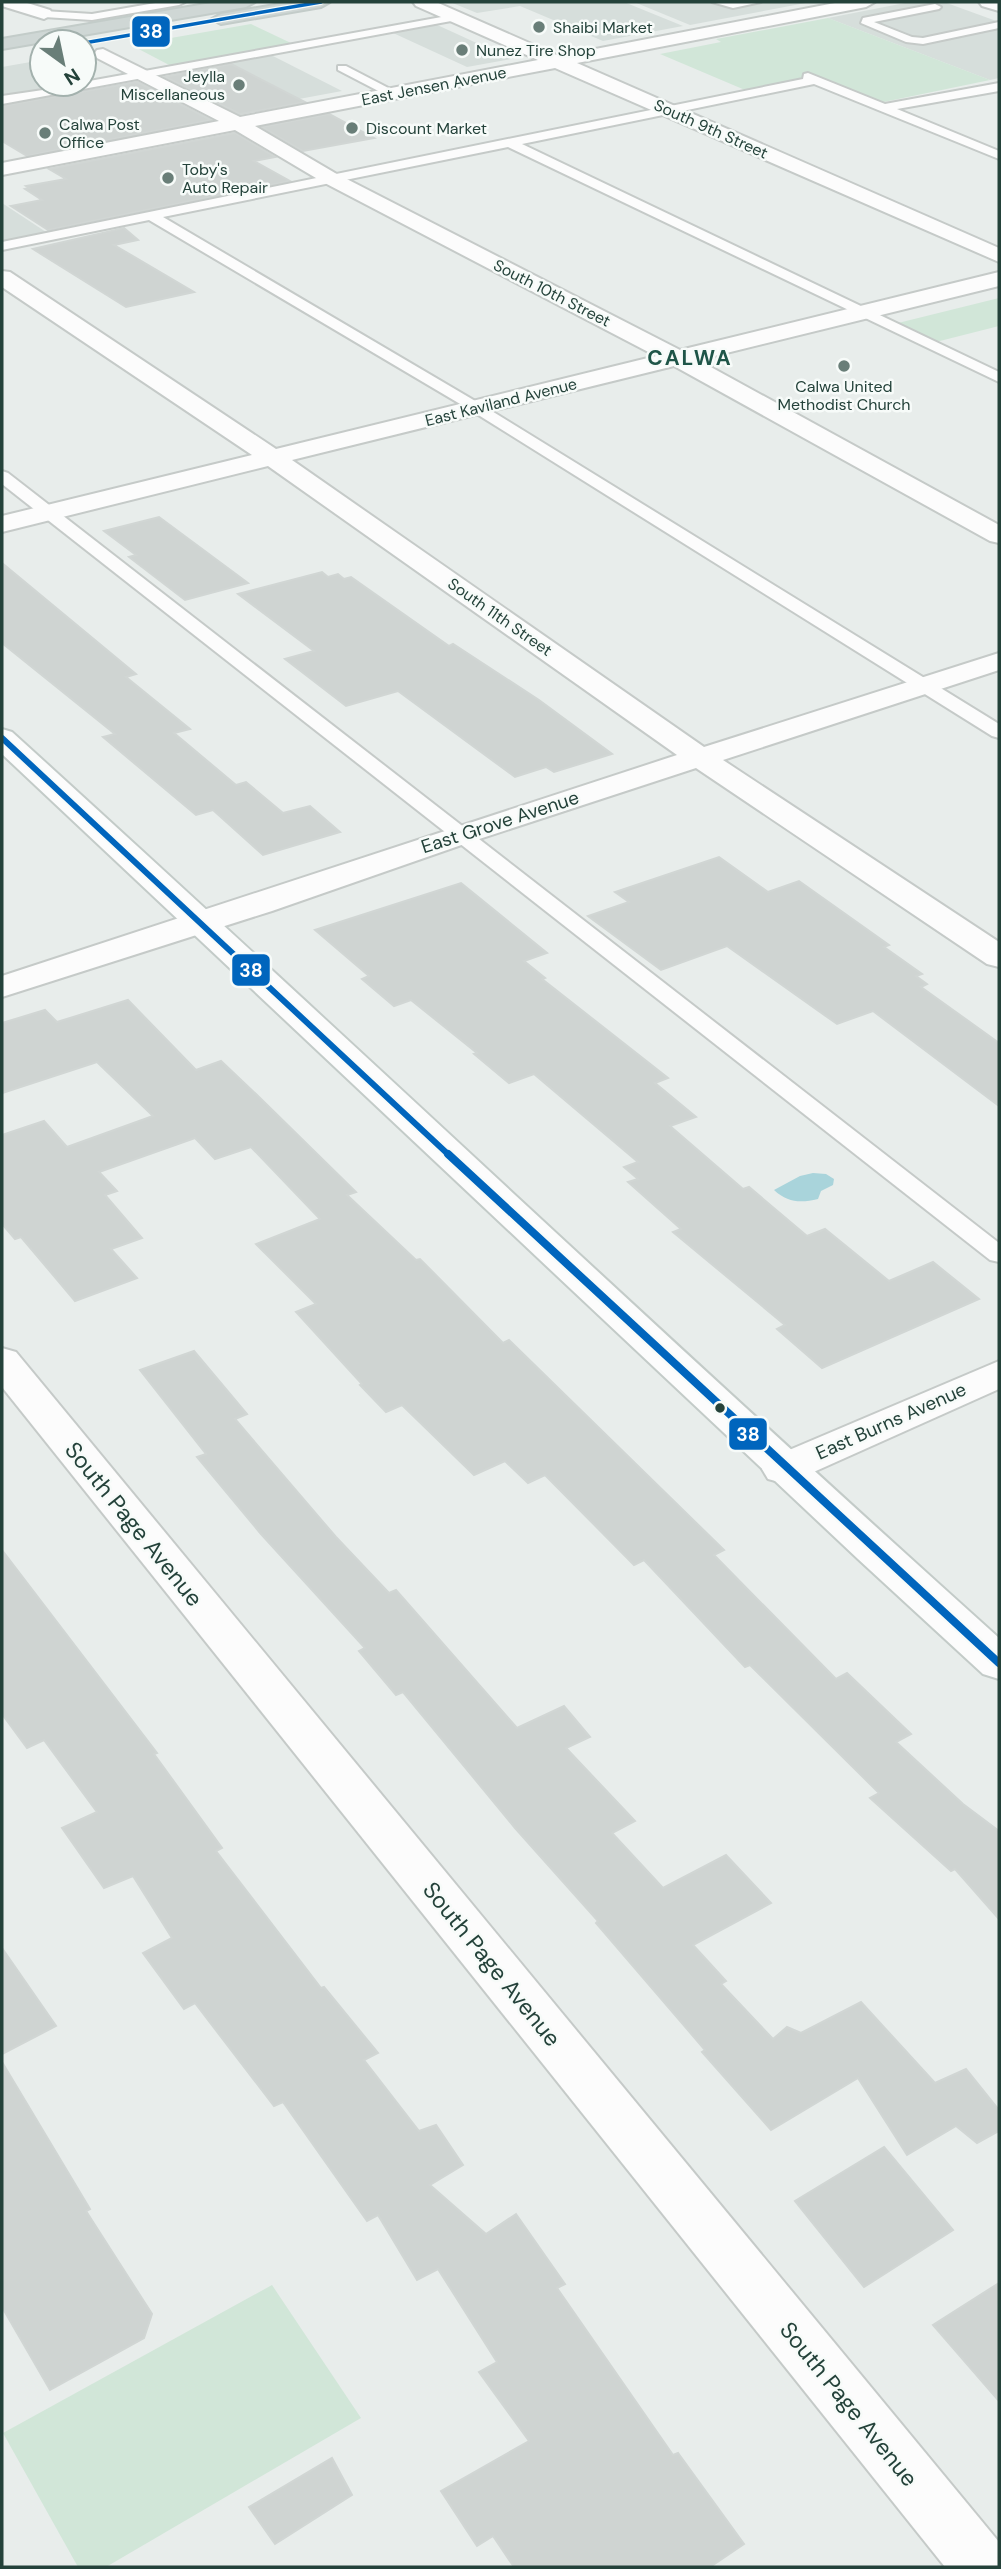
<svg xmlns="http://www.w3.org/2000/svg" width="1001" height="2569" viewBox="0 0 1001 2569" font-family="'DM Sans',sans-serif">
<rect width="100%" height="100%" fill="#e8edeb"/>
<g fill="#d6dedb">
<polygon points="450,2 624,2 683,26 603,41 520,6 477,13"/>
<polygon points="634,2 811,2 690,25"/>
<polygon points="910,2 944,2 999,22 999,78 990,80 828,18"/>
<polygon points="435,24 457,34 511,59 467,67 391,32"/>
<polygon points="269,54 342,91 299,99 227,62"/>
<polygon points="42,60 42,84 70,84 2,96 2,67"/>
<polygon points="2,203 46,232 2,241"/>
</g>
<g fill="#d1e6d8">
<polygon points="828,18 990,80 874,104 808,77 745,90 660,54 721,42 716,39"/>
<polygon points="251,24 293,44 171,66 131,45"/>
<polygon points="999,298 999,326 932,343 894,324"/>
<polygon points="272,2285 361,2418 106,2567 78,2567 3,2433"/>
</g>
<path fill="#a9d4db" d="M813,1173L826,1174L834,1179L833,1185L821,1191L818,1199C801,1203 788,1203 774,1190L800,1176Z"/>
<g fill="#cfd4d2" stroke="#d1d6d4" stroke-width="2">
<polygon points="231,64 305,102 240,114 165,77"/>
<polygon points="137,82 211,120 27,156 2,141 2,106"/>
<polygon points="329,114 374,138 303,151 262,127"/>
<polygon points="235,133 275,157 254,161 290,181 48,230 11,206 42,200 25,189 29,188 26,186 66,179 49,169"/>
<polygon points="124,228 138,240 114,245 194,292 126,307 33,249"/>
<polygon points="159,517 248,583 185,600 129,557 136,555 104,531"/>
<polygon points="2,563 136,674 126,677 190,729 174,733 236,785 246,782 283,813 310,806 340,832 263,855 213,810 196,815 103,737 115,734 2,643"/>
<polygon points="322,572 328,577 338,574 344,579 351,577 449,646 453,644 539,700 612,754 554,772 546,767 515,777 398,691 346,706 285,659 314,651 238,594"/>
<polygon points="719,857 768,892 799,881 889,945 884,947 922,974 916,976 927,984 921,987 999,1043 999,1106 873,1011 837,1024 727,946 661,970 588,916 629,902 615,892"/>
<polygon points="461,883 547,953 524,961 545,978 542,979 668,1078 655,1083 696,1117 670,1126 743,1189 749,1187 807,1236 825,1229 889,1281 933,1262 979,1299 822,1368 777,1329 785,1325 673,1232 681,1229 628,1182 638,1179 624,1167 638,1162 534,1074 509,1083 474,1054 477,1053 411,1000 394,1006 362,979 369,976 315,930"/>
<polygon points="128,1000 196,1070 221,1061 256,1094 356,1192 347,1195 416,1260 420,1259 503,1343 509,1340 724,1550 714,1555 836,1679 847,1673 911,1734 896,1742 963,1804 999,1831 999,1919 955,1869 951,1871 870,1798 879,1793 750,1665 745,1667 644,1560 634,1565 545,1475 528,1483 505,1461 474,1475 402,1405 386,1412 360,1385 362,1384 296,1312 316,1304 256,1244 320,1219 251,1147 215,1159 195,1138 99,1172 117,1191 105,1195 142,1238 111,1249 137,1278 75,1301 21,1237 15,1239 2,1224 2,1135 44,1121 67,1147 153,1116 97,1062 2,1093 2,1023 45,1010 57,1022"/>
<polygon points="194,1351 247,1414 235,1419 336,1537 389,1593 396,1590 517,1728 564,1706 590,1737 566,1748 635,1821 612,1833 663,1888 726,1855 771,1903 693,1945 726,1981 721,1984 773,2039 787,2027 801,2033 861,2002 935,2083 966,2069 999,2110 999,2131 977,2143 956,2126 907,2155 858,2078 771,2130 702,2052 705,2050 596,1923 598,1921 515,1828 403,1692 396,1695 359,1651 365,1648 261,1534 197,1457 206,1454 140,1370"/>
<polygon points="2,1550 157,1753 154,1754 222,1848 216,1851 321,1988 324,1987 378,2053 364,2060 419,2131 436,2125 463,2165 430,2185 486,2234 516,2214 565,2284 557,2288 673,2455 678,2453 744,2544 710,2567 514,2567 493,2536 477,2546 441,2491 529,2441 479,2372 497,2362 438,2269 417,2280 378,2215 367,2221 283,2102 274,2106 195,2003 184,2009 143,1953 172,1938 133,1876 104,1888 62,1828 97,1812 44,1740 27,1748 2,1714"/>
<polygon points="2,1948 56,2026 2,2054"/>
<polygon points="2,2062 90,2209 86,2211 152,2314 144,2338 50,2390 2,2307"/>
<polygon points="884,2147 953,2230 864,2287 795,2201"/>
<polygon points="999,2283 999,2401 933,2325"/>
<polygon points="332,2458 352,2495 275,2544 249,2507"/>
</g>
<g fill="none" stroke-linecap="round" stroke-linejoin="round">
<g stroke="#c5cac8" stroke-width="4">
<g id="lane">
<polygon points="161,2 185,2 179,5 92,20 44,17 38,14 44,11 92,14"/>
<polygon points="712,2 761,2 733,8"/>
<polygon points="935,4 941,7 939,9 874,22 912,37 923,38 999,22 999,28 923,44 906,42 861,23 863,18"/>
<polygon points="458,14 464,17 462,19 2,104 2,96 84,84 84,82"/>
<polygon points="338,66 346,66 398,93 388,96 338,70"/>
<polygon points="808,73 885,104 999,83 999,91 897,109 999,151 999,159 814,84 522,144 999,372 999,382 508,147 163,217 482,405 999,724 999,738 992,736 472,411 149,220 2,250 2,242 803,79 804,74"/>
<polygon points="2,471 8,473 999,1243 999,1262 990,1260 2,484"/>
</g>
</g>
<g stroke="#c5cac8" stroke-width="4">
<g id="street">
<polygon points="2,2 24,2 50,10 53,14 44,19 2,6"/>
<polygon points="413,2 436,2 559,56 840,2 875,2 866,7 577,63 999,248 999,262 555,68 255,126 335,173 680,350 999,272 999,286 698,360 999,525 999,543 990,541 674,366 292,460 704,747 999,653 999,670 723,760 999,942 999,967 987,964 696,768 470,842 272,911 2,997 2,976 677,755 268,466 2,532 2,516 252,455 2,287 2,271 10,272 276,449 656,356 321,181 235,130 2,175 2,163 219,121 97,58 94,54 97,50 103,49 240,117 538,60 416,6"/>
<polygon points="979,2 999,2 999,11 982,6"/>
<polygon points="2,1348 16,1352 999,2542 999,2567 945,2567 2,1387"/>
<polygon points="999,1361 999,1389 798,1479 783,1483 768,1479 762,1469 768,1459"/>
</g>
</g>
<g stroke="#c3cbc8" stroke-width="4">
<path id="secondary" d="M2,729L12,732C343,1032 667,1340 999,1638V1679L983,1674L858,1559L2,754Z"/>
</g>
<g stroke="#c3ccc9" stroke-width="4">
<g id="primary">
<polygon points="217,2 255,2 246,7 2,49 2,39"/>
<polygon points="292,2 330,2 321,7 221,24 212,19 221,14"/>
</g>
</g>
<use href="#lane" fill="#fcfcfc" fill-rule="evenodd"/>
<use href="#street" fill="#fcfcfc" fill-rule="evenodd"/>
<use href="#secondary" fill="#fcfcfc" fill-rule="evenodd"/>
<use href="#primary" fill="#cfd7d5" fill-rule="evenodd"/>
<g stroke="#f7fbf9" stroke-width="6">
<polyline id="bus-1-far2" points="84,43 321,2"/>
</g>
<g stroke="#f7fbf9" stroke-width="10">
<polyline id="bus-1-far1" points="2,738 450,1156"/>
</g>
<g stroke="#f7fbf9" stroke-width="13">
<polyline id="bus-1" points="448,1154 999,1663"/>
</g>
<use href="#bus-1-far2" stroke="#0065bd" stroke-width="3.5"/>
<use href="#bus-1-far1" stroke="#0065bd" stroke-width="6"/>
<use href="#bus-1" stroke="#0065bd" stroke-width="8"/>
</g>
<g fill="#697e78" stroke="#f7fbf9" stroke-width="2.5">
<circle cx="539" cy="27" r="7"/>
<circle cx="462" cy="50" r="7"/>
<circle cx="239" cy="85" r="7"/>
<circle cx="352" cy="128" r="7"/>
<circle cx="45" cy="133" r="7"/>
<circle cx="168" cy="178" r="7"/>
<circle cx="844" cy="366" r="7"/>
</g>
<circle fill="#24423a" stroke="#f7fbf9" stroke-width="2.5" cx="720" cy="1408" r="6"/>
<g text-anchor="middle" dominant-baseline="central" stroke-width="5" stroke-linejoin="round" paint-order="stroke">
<g font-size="16" fill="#24423a" stroke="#f7fbf9" text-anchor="start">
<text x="553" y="27">Shaibi Market</text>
<text x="476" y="50">Nunez Tire Shop</text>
<text x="225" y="76" text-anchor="end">Jeylla<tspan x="225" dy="18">Miscellaneous</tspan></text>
<text x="59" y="124">Calwa Post<tspan x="59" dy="18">Office</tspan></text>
<text x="366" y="128">Discount Market</text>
<text x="182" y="169">Toby's<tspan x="182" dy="18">Auto Repair</tspan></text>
<text x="844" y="386" text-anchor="middle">Calwa United<tspan x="844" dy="18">Methodist Church</tspan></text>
</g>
<g font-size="16" fill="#24423a" stroke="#f7fbf9">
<text transform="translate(434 86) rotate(-11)">East Jensen Avenue</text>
<text transform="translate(711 129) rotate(24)">South 9th Street</text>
<text transform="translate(552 293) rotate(27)">South 10th Street</text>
<text transform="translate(501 402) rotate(-14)">East Kaviland Avenue</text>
<text transform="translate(500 617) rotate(35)">South 11th Street</text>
</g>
<g font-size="19" fill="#24423a" stroke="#f7fbf9">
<text transform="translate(500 822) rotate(-18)">East Grove Avenue</text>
<text transform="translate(891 1421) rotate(-24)">East Burns Avenue</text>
</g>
<g font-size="21" font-weight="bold" letter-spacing="2" fill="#1f5548" stroke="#f7fbf9">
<text x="690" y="358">CALWA</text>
</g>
<g font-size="23" fill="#24423a" stroke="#f7fbf9">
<text transform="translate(134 1524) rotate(51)">South Page Avenue</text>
<text transform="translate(492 1964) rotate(51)">South Page Avenue</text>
<text transform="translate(849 2404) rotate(51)">South Page Avenue</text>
</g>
</g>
<g stroke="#f7fbf9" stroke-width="2.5">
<rect x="131" y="15" width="40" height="33" rx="7" fill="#0065bd"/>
<rect x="231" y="953" width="40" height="34" rx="7" fill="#0065bd"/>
<rect x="728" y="1417" width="40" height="34" rx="7" fill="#0065bd"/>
</g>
<g font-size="19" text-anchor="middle" font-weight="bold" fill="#fff">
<text x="151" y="38">38</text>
<text x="251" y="977">38</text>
<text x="748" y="1441">38</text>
</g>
<rect width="1001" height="2569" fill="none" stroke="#24423a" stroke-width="7"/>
<g transform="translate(63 63) rotate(147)"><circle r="33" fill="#f7fbf9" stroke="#a3b1ad" stroke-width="2"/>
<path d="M0-5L12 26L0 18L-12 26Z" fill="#697e78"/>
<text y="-10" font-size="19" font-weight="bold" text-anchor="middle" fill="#24423a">N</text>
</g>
</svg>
